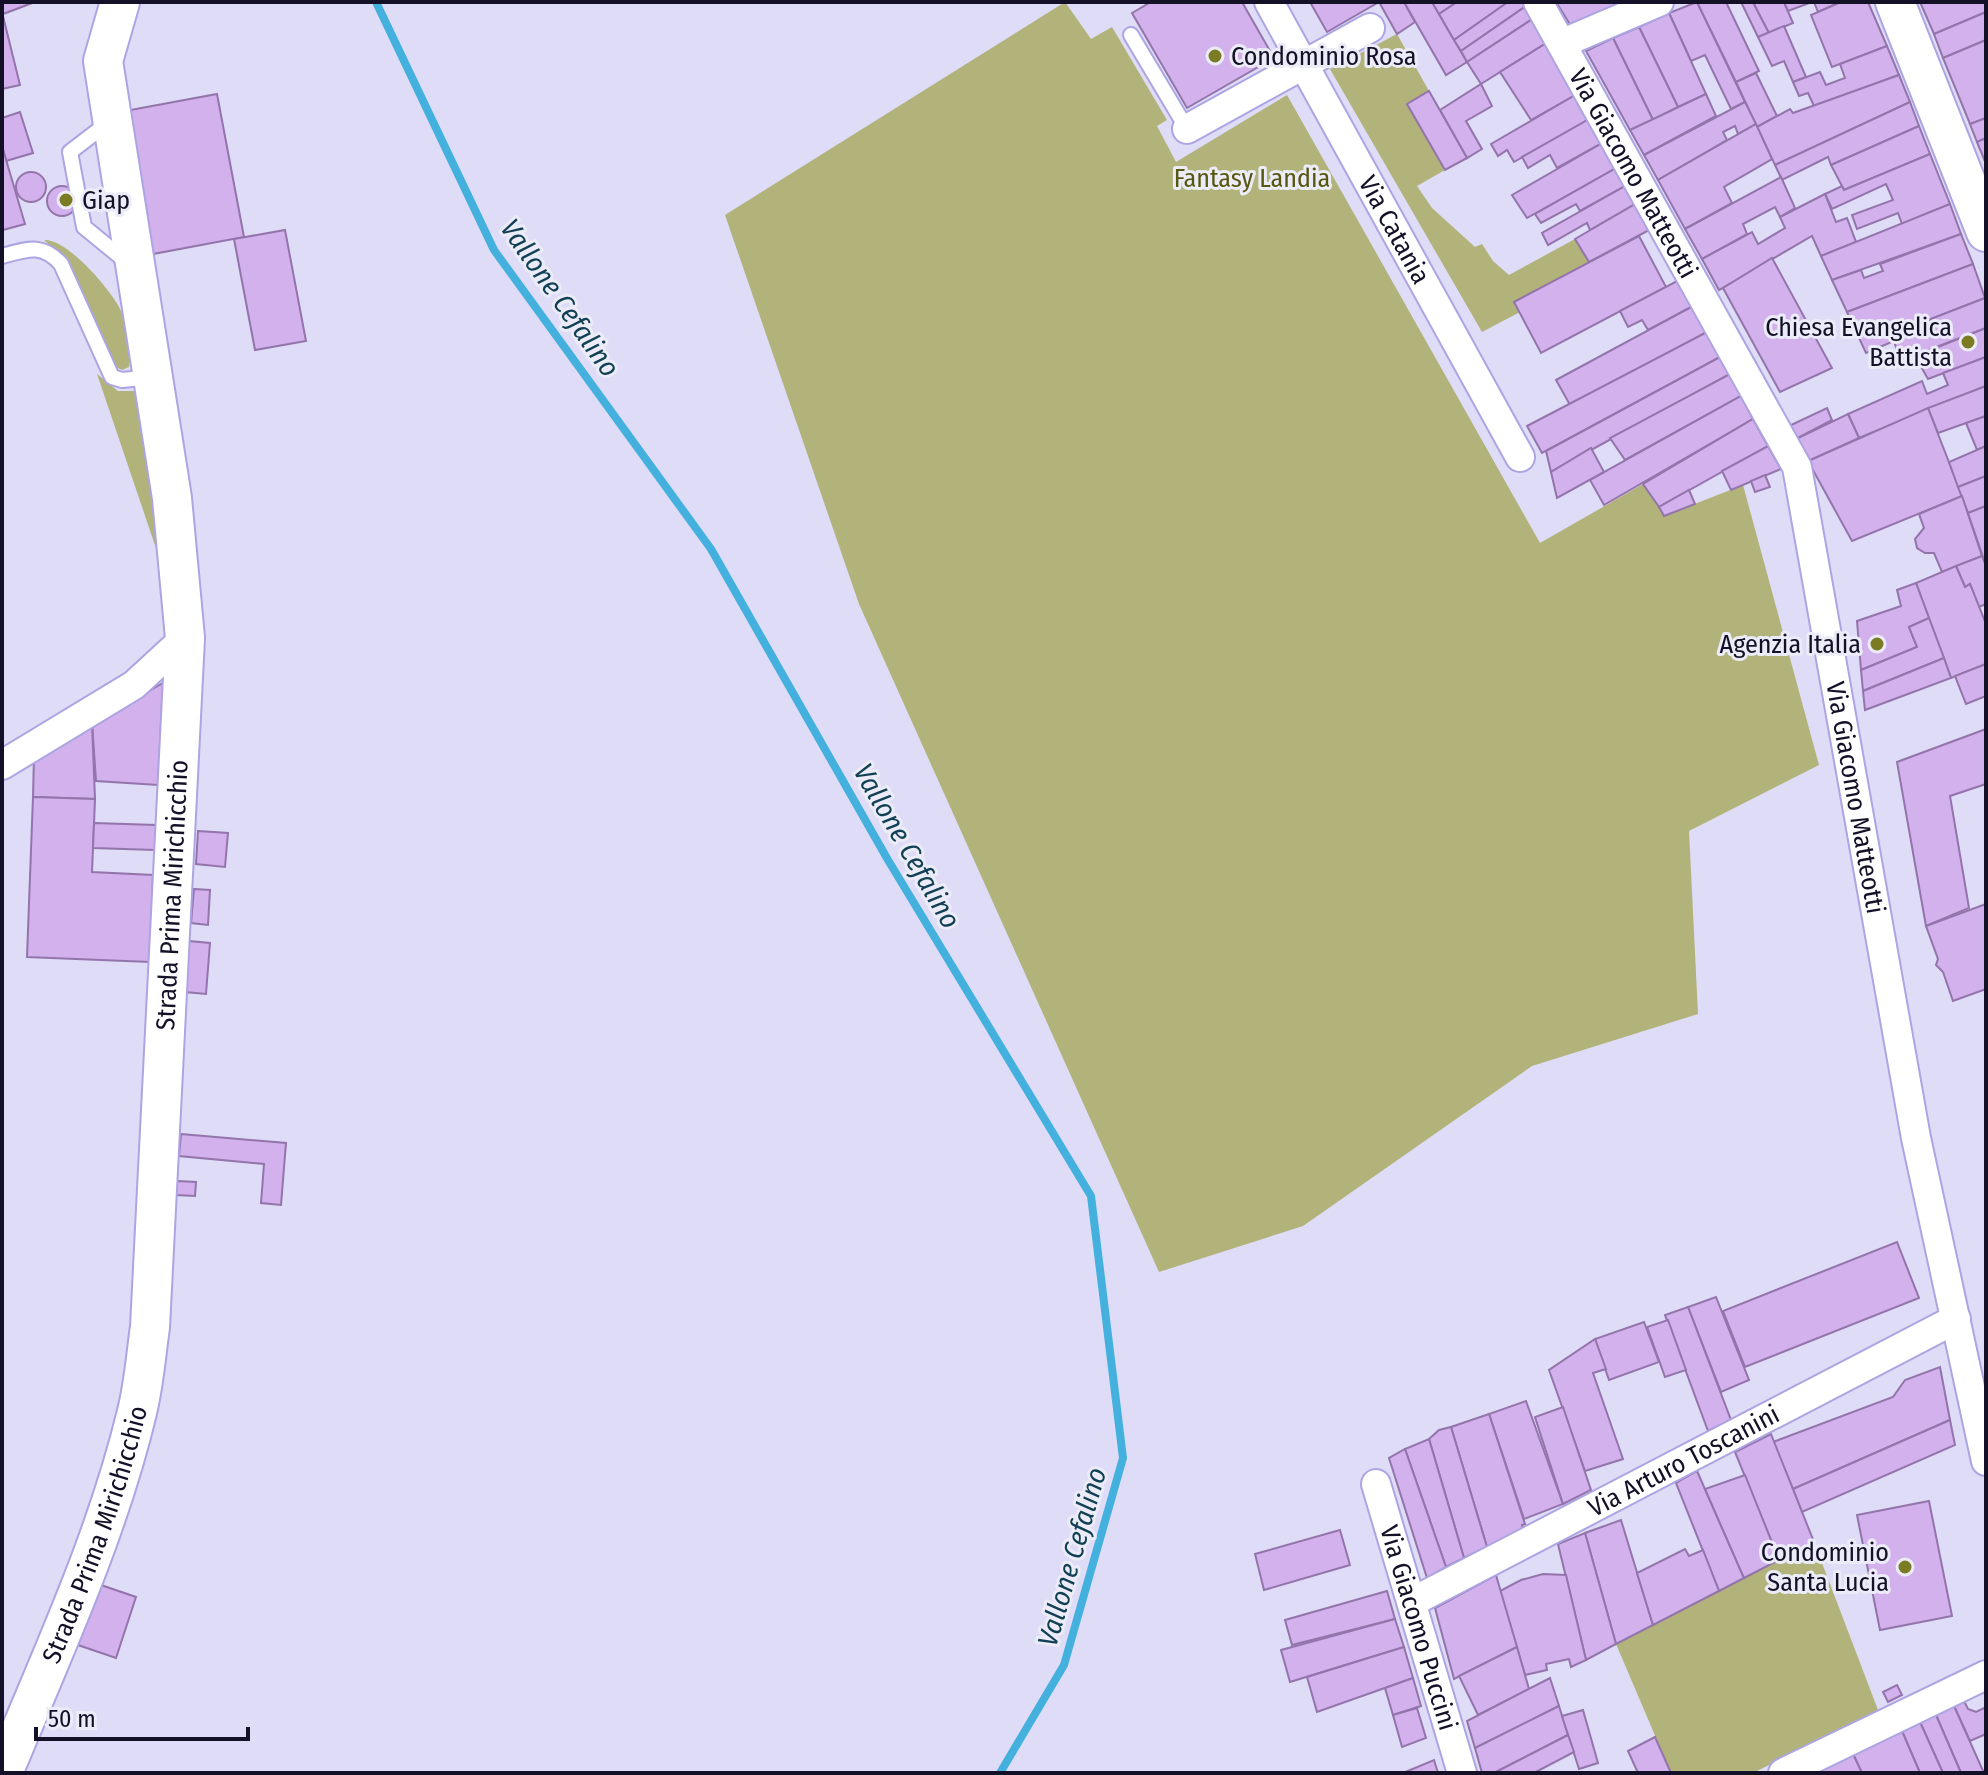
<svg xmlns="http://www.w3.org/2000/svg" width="1988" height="1775" viewBox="0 0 1988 1775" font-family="'Fira Sans Condensed',sans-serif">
<rect width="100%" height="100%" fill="#dedcf6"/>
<g fill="#b1b37b">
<polygon points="1065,2 1091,39 1112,27 1167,120 1157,126 1176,162 1287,95 1540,543 1643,484 1664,516 1743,485 1819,765 1689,831 1698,1014 1532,1066 1303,1226 1159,1272 859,604 725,215"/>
<polygon points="1397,34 1429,91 1408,104 1445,170 1417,186 1432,208 1475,247 1482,244 1493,261 1509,275 1575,239 1589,262 1520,312 1482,332 1330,69"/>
<path d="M44,240C67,239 106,285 118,305C127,320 131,350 129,367L122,370L114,366L67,261Z"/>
<polygon points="97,374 118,391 139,391 164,538 161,563"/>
<polygon points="1814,1542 1878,1710 1753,1773 1671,1773 1616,1644"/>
</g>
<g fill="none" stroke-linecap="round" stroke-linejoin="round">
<polyline stroke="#44b0de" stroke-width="8" points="376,2 494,250 711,549 888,860 1091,1196 1123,1458 1064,1665 1000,1773"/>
</g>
<g fill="#d2b1ec" stroke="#9374ab" stroke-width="2">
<polygon points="2,2 35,2 3,14"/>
<polygon points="1151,2 1242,2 1274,58 1187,108 1132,13"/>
<polygon points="1310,2 1379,2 1327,32"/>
<polygon points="1379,2 1404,2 1415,22 1397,34"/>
<polygon points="1404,2 1432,2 1467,62 1446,75"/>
<polygon points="1432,2 1457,2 1439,14"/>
<polygon points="1457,2 1508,2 1454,40 1439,14"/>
<polygon points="1508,2 1524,2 1526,6 1461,51 1454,40"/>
<polygon points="1556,2 1615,2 1616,6 1571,26"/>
<polygon points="1697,2 1745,102 1731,109 1705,55 1691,61 1669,13"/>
<polygon points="1697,2 1726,2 1759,71 1736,82"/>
<polygon points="1741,2 1753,2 1769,33 1758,37"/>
<polygon points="1753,2 1784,2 1793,23 1769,33"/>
<polygon points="1784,2 1812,2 1788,11"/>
<polygon points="1814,2 1841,2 1818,12"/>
<polygon points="1841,2 1868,2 1887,46 1832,67 1811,15"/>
<polygon points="1920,2 1986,2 1986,12 1934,34"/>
<polygon points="1526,6 1534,18 1467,62 1461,51"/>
<polygon points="2,12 20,85 2,89"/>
<polygon points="1986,12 1986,40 1943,58 1934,34"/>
<polygon points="1669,13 1706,94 1678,107 1639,27"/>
<polygon points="1534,18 1548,42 1481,84 1467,62"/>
<polygon points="1784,26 1806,77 1793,82 1784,61 1772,66 1758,37"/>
<polygon points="1639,27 1678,107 1653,120 1613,38"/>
<polygon points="1613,38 1653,120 1630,130 1586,51"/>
<polygon points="1986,40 1986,118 1970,124 1943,58"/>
<polygon points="1548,42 1577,94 1531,120 1500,72"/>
<polygon points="1887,46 1899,75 1814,106 1808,93 1799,96 1793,82 1820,72 1826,85 1845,78 1840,64"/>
<polygon points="1756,73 1777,116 1757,127 1736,82"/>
<polygon points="1899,75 1910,102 1775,165 1757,127 1790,109 1793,113"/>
<polygon points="1481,84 1492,106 1466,121 1482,149 1467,158 1440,110"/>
<polygon points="1429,91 1467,158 1445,170 1407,104"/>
<polygon points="217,94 244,237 153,254 125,111"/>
<polygon points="1577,94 1591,118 1514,162 1507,150 1498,156 1491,144"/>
<polygon points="1706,94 1716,116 1644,155 1630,130"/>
<polygon points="1745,102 1756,124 1738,134 1735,126 1723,132 1727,140 1658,180 1644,155"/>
<polygon points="1910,102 1919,126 1831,165 1828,157 1782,180 1775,165"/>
<polygon points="20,112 33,153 6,161 2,146 2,118"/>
<polygon points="1591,118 1604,142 1557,168 1550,155 1528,168 1522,157"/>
<polygon points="1986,118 1986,138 1977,142 1970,124"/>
<polygon points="1756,124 1772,159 1724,187 1732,203 1685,229 1658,180"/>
<polygon points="1919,126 1930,154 1844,190 1831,165"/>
<polygon points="1986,138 1986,164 1977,142"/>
<polygon points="1604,142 1618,167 1527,218 1512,195"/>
<polygon points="2,146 25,224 3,230 2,228"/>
<polygon points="1930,154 1950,204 1902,224 1898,213 1857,229 1852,215 1893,200 1886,184 1832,209 1825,194 1842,186 1844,190"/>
<polygon points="1618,167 1627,185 1580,211 1576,204 1541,223 1535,214"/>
<circle cx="31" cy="187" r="15"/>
<polygon points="1781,177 1795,208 1780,217 1775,207 1743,224 1747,234 1702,259 1685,229"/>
<polygon points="1627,185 1637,203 1590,230 1587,223 1548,245 1542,233"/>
<circle cx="62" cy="201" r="15"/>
<polygon points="1825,194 1836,222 1847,218 1856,242 1821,256 1812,236 1719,290 1702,259 1752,232 1758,244 1785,228 1780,217"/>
<polygon points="1637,203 1651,229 1589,262 1575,239"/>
<polygon points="1950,204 1961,234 1832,280 1821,256"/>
<polygon points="285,230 306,341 255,350 234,239"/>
<polygon points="1961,234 1973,264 1847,312 1832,280 1861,270 1864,278 1883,271 1880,264"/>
<polygon points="1639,236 1666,287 1541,353 1514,302"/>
<polygon points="1772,258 1832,368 1780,392 1723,288"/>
<polygon points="1973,264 1985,298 1892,334 1894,341 1866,353 1847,312"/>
<polygon points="1679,280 1693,306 1648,330 1642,320 1628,327 1620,311"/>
<polygon points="1985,298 1986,328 1900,361 1892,334"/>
<polygon points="1693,306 1707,332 1570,405 1556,380"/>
<polygon points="1986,328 1986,357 1928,379 1915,356"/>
<polygon points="1707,332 1720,357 1542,453 1527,426"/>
<polygon points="1720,357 1730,374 1551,472 1546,451"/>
<polygon points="1986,357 1986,386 1859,438 1848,414 1922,381 1927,394 1948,385 1943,373"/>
<polygon points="1730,374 1741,396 1625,460 1610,438"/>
<polygon points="1986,386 1986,416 1938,433 1928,408"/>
<polygon points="1741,396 1753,419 1604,505 1590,480"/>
<polygon points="1827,408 1832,420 1796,439 1789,426"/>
<polygon points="1928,408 1962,496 1852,541 1808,461"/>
<polygon points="1848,414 1859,438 1808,461 1796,439"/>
<polygon points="1986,416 1986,446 1977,450 1966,423"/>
<polygon points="1753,419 1768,446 1659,507 1643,484"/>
<polygon points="1768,446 1781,469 1731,490 1722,471"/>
<polygon points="1986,446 1986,476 1958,487 1949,462"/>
<polygon points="1591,448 1604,472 1557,498 1551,472"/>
<polygon points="1765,475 1770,487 1755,492 1751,481"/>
<polygon points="1986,476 1986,506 1968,513 1958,487"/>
<polygon points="1689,490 1695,504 1664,516 1659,507"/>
<polygon points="1962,496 1982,556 1942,572 1934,553 1925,553 1917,548 1915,539 1924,528 1919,514"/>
<polygon points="1986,506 1986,566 1968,513"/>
<polygon points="1982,556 1986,566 1986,604 1979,607 1970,584 1965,587 1956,566"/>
<polygon points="1956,566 1965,587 1970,584 1986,624 1986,664 1951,678 1916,583"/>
<polygon points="1916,583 1929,618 1909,627 1917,647 1861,670 1857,621 1901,606 1897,590"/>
<polygon points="1929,618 1944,658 1863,691 1861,670 1917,647 1909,627"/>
<polygon points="1944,658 1951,678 1865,710 1863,691"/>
<polygon points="1986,664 1986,696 1966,704 1955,676"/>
<polygon points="163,683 158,785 96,781 92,723"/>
<polygon points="92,723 95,799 33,797 34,756"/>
<polygon points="1986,729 1986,784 1950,796 1969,908 1926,926 1897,762"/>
<polygon points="33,797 95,799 92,872 153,875 150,962 27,957"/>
<polygon points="94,823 156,825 155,850 93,848"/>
<polygon points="198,831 228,833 225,867 196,864"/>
<polygon points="194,889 210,890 208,925 191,923"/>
<polygon points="1986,904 1986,989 1953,1001 1943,972 1936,965 1938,959 1926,926"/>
<polygon points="189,941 210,943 206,994 185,992"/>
<polygon points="181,1134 286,1143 281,1205 261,1203 264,1164 179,1156"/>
<polygon points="177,1181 196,1182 195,1196 176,1195"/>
<polygon points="1897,1242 1919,1298 1745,1367 1723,1311"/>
<polygon points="1716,1297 1749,1380 1721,1392 1688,1307"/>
<polygon points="1688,1307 1731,1420 1708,1431 1665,1315"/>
<polygon points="1668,1320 1686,1370 1665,1377 1647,1327"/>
<polygon points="1644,1322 1659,1362 1609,1380 1595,1339"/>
<polygon points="1595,1339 1606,1369 1593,1373 1623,1459 1585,1471 1549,1370"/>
<polygon points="1940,1367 1950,1420 1793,1489 1773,1442 1893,1397 1905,1380"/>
<polygon points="1526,1401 1563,1504 1524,1519 1489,1414"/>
<polygon points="1563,1407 1591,1490 1563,1504 1535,1417"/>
<polygon points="1489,1414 1525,1524 1522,1525 1523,1530 1487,1547 1451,1427"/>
<polygon points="1950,1420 1955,1445 1802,1512 1793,1489"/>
<polygon points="1451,1427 1487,1547 1464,1558 1429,1439 1439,1430"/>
<polygon points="1771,1434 1814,1542 1779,1560 1735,1452"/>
<polygon points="1429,1439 1464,1558 1446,1567 1405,1449"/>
<polygon points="1405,1449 1446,1567 1427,1578 1389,1458"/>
<polygon points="1697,1471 1744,1578 1719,1591 1676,1483"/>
<polygon points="1745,1475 1779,1560 1744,1578 1705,1489"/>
<polygon points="1929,1501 1952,1616 1880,1630 1857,1515"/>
<polygon points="1621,1520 1653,1625 1616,1644 1585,1533"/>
<polygon points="1340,1530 1350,1565 1264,1590 1255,1554"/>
<polygon points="1585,1533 1616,1644 1586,1660 1558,1544"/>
<polygon points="1685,1549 1689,1556 1703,1550 1719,1591 1653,1625 1637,1573"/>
<polygon points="1543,1574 1566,1575 1586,1660 1571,1667 1569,1659 1546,1664 1547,1670 1525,1675 1500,1591 1521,1580"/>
<polygon points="1496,1575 1517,1647 1454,1679 1435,1608"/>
<polygon points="98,1584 136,1597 116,1658 78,1645"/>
<polygon points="1387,1591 1395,1619 1292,1645 1285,1620"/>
<polygon points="1395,1619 1404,1647 1290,1682 1281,1650"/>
<polygon points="1404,1647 1413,1678 1317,1712 1307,1677"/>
<polygon points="1517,1647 1529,1689 1478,1715 1459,1676"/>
<polygon points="1413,1678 1421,1706 1393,1715 1385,1688"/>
<polygon points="1550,1678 1559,1706 1475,1748 1467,1721"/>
<polygon points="1897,1685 1902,1695 1888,1702 1883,1692"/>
<polygon points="1964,1701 1968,1709 1976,1712 1986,1707 1986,1734 1970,1741 1954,1706"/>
<polygon points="1559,1706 1568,1735 1494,1773 1482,1773 1475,1748"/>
<polygon points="1954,1706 1984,1773 1961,1773 1936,1715"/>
<polygon points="1417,1708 1426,1738 1402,1747 1393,1715"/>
<polygon points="1583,1710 1598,1763 1579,1769 1562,1716"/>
<polygon points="1936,1715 1961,1773 1943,1773 1920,1722"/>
<polygon points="1920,1722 1943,1773 1920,1773 1902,1731"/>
<polygon points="1902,1731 1920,1773 1862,1773 1853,1754"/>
<polygon points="1568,1735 1574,1752 1534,1773 1494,1773"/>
<polygon points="1655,1737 1671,1773 1638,1773 1628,1751"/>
<polygon points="1853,1754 1862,1773 1813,1773"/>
<polygon points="1434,1760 1438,1773 1403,1773"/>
</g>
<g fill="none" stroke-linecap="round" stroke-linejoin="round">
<g stroke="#ada5e3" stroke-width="18">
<g id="service">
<polyline points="1131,35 1187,129"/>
<polyline points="109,122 70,152 84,227 128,263"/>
<path d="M2,256C28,249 42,243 61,264L112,377L122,380L153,377"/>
</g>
</g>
<g stroke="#ada5e3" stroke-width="32">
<g id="minor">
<path id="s1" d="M1269,2L1520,457"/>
<path id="s2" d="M1538,2L1797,467L1916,1138L1986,1461"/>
<polyline points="1563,43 1659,2"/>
<polyline points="1187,129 1370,28"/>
<polyline points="2,765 134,685 185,638"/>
<path id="s3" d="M1376,1484L1462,1773"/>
<path id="s4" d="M1412,1602L1956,1319"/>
<polyline points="1783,1773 1986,1675"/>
</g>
</g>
<g stroke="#ada5e3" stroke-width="42">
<g id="secondary">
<polyline points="1895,2 1986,232"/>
<path id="s5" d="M3,1773C52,1654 107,1537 137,1412C144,1384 146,1355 150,1327L185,638L172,498L103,61L120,2"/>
</g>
</g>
<use href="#service" stroke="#fff" stroke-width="14"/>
<use href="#minor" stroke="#fff" stroke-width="28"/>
<use href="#secondary" stroke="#fff" stroke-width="38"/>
</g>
<g fill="#7a7b23" stroke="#ecebf8" stroke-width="3">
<circle cx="1215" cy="56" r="8"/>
<circle cx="66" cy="200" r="8"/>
<circle cx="1968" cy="342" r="8"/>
<circle cx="1877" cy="644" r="8"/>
<circle cx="1905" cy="1567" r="8"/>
</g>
<g text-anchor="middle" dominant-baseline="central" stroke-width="6" stroke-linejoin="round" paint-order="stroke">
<g font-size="26" fill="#141027" stroke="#ecebf8" text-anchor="end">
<text x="1231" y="56" text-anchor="start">Condominio Rosa</text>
<text x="82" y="200" text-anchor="start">Giap</text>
<text x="1952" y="327">Chiesa Evangelica<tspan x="1952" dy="30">Battista</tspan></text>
<text x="1861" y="644">Agenzia Italia</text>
<text x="1889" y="1552">Condominio<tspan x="1889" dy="30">Santa Lucia</tspan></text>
</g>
<g font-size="26" fill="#141027" stroke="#ecebf8">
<text stroke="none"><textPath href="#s2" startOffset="196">Via Giacomo Matteotti</textPath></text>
<text stroke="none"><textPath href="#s1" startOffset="260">Via Catania</textPath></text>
<text stroke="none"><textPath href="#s2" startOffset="868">Via Giacomo Matteotti</textPath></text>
<text stroke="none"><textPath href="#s5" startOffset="904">Strada Prima Mirichicchio</textPath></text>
<text stroke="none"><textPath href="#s4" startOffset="306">Via Arturo Toscanini</textPath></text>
<text stroke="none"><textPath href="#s5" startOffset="256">Strada Prima Mirichicchio</textPath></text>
<text stroke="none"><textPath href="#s3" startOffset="150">Via Giacomo Puccini</textPath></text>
</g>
<g font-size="26" fill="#575710" stroke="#ecebf8">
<text x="1252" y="178">Fantasy Landia</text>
</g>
<g font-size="28" font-style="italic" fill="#113f53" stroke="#ecebf8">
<text transform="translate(560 298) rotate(55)">Vallone Cefalino</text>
<text transform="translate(907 846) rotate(60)">Vallone Cefalino</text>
<text transform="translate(1072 1557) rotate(-74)">Vallone Cefalino</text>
</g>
</g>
<rect width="1988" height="1775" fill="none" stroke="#141027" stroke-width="8"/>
<path d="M36 1727v12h212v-12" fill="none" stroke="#141027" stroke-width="4"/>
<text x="48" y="1727" font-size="24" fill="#141027" stroke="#ecebf8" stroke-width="6" paint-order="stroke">50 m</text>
</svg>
